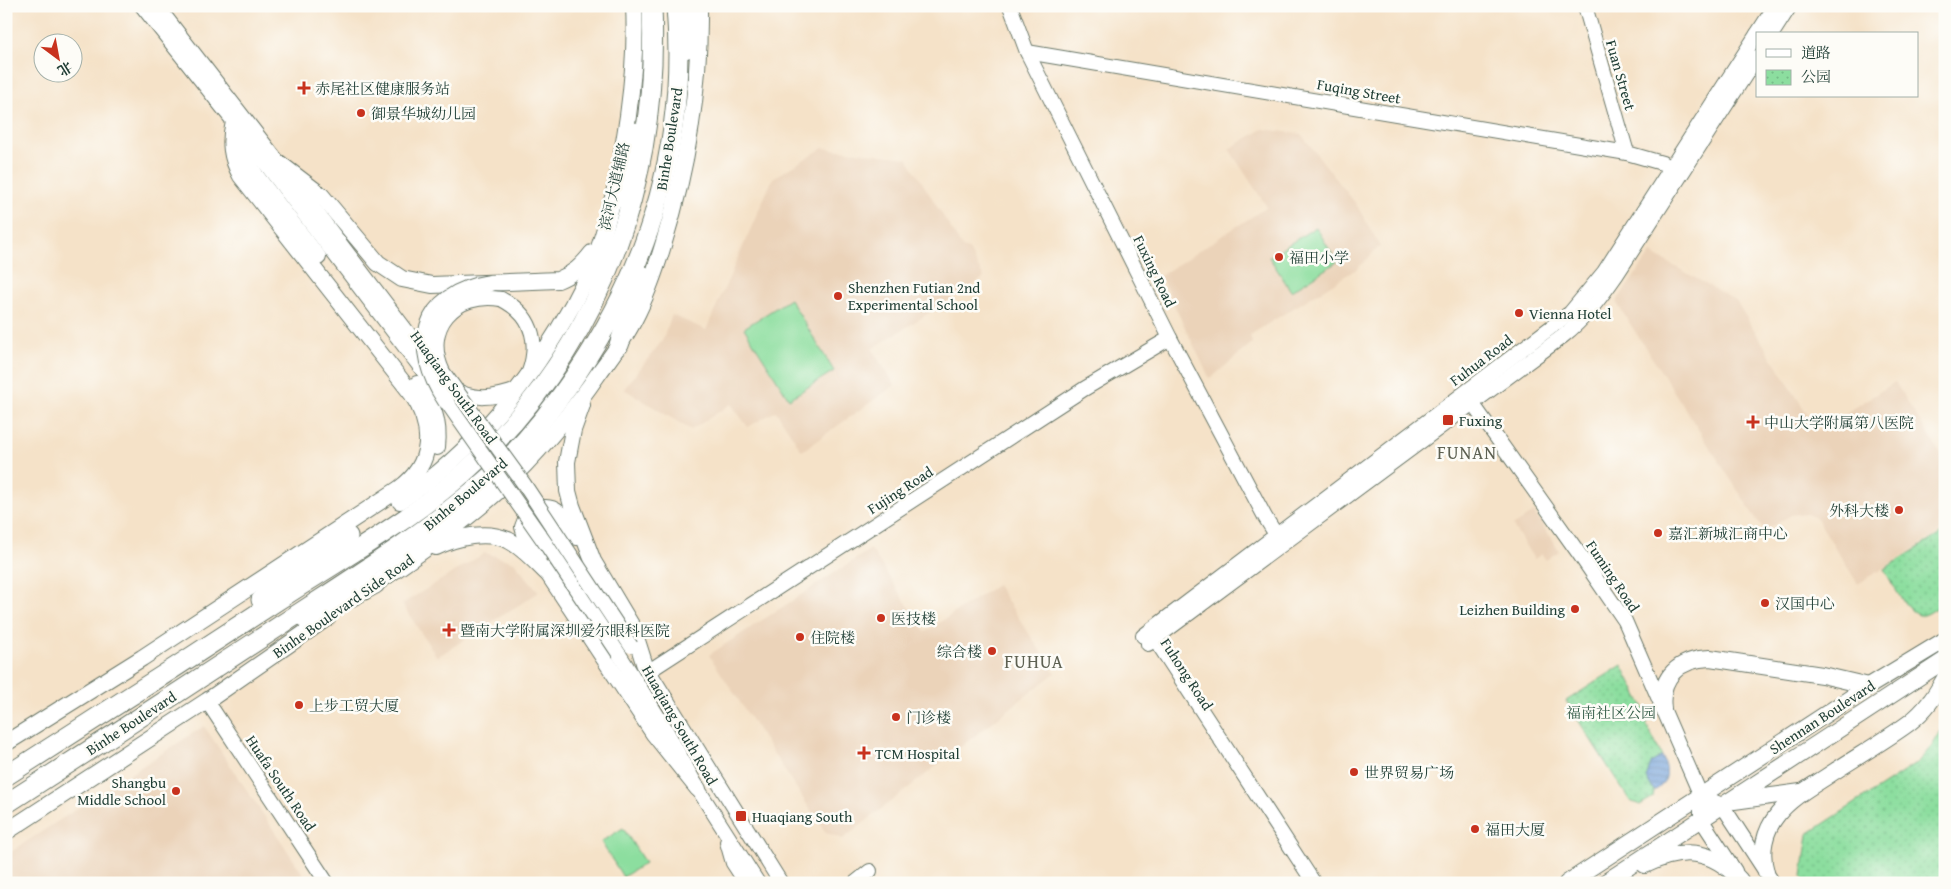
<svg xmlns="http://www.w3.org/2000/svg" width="1951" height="889" viewBox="0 0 1951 889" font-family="'Gentium Book Plus','Noto Serif SC',serif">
<defs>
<pattern id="park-dots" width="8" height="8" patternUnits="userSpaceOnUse" patternTransform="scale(1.25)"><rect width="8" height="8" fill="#8cde9f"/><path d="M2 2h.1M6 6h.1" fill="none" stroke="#78bf8a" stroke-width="1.8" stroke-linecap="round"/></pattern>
<pattern id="water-rules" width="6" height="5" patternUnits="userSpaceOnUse" patternTransform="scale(1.25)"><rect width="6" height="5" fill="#709fd9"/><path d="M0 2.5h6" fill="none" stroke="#5b83b1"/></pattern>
</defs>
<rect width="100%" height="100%" fill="#fdfcf7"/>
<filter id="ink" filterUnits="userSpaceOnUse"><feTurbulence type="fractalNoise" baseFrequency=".02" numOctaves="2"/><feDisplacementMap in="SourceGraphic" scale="10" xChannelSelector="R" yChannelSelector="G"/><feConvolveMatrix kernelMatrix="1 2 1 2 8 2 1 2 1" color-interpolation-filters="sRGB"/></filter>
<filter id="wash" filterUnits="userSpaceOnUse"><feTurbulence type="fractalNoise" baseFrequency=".0096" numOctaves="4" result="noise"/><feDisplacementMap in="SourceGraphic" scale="20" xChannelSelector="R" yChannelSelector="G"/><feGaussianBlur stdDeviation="1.12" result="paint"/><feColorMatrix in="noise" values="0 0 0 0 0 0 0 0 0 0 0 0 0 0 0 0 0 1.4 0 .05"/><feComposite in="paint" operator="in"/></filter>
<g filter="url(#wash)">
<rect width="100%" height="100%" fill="#f5e2c8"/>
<g fill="#ebd3b9">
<polygon points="1263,129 1301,134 1356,204 1380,246 1358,268 1250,335 1252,343 1210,379 1160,276 1267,207 1229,149"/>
<polygon points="823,148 907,158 963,248 969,250 984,278 872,349 895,385 802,451 776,411 748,427 731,404 691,430 624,389 662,341 672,315 706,330 773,178"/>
<polygon points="1651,253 1736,301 1818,431 1895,382 1945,461 1945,529 1858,584 1819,522 1814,516 1807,513 1791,515 1764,531 1616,302"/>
<polygon points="1534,512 1559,551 1546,560 1542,554 1534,559 1513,526"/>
<polygon points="871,549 925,632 997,585 1055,673 843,839 825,832 709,655"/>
<polygon points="485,553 514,562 539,592 437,657 402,604"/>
<polygon points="204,726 309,883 6,883 6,855"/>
</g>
<g fill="url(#park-dots)" stroke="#568e6a">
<path d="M1945,531V602C1939,606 1931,613 1924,615C1909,619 1891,581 1884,569Z"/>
<polygon points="1622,665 1650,720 1646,724 1662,756 1651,763 1646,778 1654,791 1653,797 1640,805 1630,801 1566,701"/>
<polygon points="1945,724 1945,883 1806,883 1802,876 1808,834 1917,763 1932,746"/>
</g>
<g fill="#8cde9f" stroke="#568e6a">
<polygon points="1316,227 1337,262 1291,291 1269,257"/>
<polygon points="790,299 834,371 789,399 744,328"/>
<polygon points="623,828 645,863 623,877 601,842"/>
</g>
<path fill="url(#water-rules)" stroke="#486e86" d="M1662,756C1669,770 1669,783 1654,791L1646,778L1651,763Z"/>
</g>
<g filter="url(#ink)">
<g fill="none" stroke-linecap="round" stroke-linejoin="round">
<g stroke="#6a7768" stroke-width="16">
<g id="secondary">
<polyline points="142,6 234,122 433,384"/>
<polyline points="157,6 279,163 428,359"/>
<polyline points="1010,6 1027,52 1170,338 1265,517 1280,541"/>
<polyline points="1585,6 1627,153"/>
<polyline points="1757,34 1775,6"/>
<polyline points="1772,34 1790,6"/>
<polyline points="1027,52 1627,153 1662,163 1679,173"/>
<path d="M501,299C531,314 540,340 529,372"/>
<path d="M451,387C472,402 495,398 517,390"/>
<polyline points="1467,396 1580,555 1625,621 1701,796 1701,819 1735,871"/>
<polyline points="1143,636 1570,313 1604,272 1757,34"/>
<polyline points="1147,637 1155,639 1314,883"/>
<path d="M1148,644L1563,336C1585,319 1601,297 1617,274L1757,57"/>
<polyline points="619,654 665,728 698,789 758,883"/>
<polyline points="645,665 781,883"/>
<polyline points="649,671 1084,389 1170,338"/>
<polyline points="207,701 327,883"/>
<polyline points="1701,796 1722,805 1773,883"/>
<polyline points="727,842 733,863 746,883"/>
<polyline points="855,883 870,871"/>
</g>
</g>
<g stroke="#6a7768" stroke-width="18">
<g id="primary">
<polyline points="237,134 248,163 256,176 318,257"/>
<path d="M279,163L321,195L378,263L402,279L432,285L558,280C573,274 582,266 592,253"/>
<path d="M417,384C433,404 440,421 437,447"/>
<polyline points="582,405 573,430 567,462 568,491 572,506 593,561 633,628 645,666"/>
<path d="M400,501C473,453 531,381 573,304C580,289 589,275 595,259C612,213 621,165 628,116C633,79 636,43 634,6"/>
<path d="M436,547C457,537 486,530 508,540C524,548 536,563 549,575L654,734L698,789"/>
<path d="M538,557L527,540L523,527C525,520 529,515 535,511C556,500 567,522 577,537"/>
<path d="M365,591C410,560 457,528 498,491C537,455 571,414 601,370C613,354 625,338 634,320C647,295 656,269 664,242C688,165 700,88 699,7"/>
<path d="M1663,709C1659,677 1679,659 1710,658L1822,675L1869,686"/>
<path d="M6,743L142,658L399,489C434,464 434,427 412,394L241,176C231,158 229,142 234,122"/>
<polyline points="1734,801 1801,792"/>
<polyline points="6,832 207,701 328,617"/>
<path d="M1645,865C1682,847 1711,848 1740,880"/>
<path d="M1766,872C1760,852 1764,831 1778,814C1791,798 1809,788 1826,777C1853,759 1883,742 1909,723C1926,710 1935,696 1945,678"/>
<polyline points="1567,883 1869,686 1945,640"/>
<polyline points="1604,883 1945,660"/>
</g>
</g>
<g stroke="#6a7768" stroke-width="21">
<g id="highway">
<polyline points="685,49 695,6"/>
<polyline points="614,200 638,132"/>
<polyline points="619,345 642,275"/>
<polyline points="261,600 294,573 348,536"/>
<polyline points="307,620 375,584"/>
<path d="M6,776C100,716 193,656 286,595C351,553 423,513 479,459C604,338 659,178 652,6"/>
<path d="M6,804C98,745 190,685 281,625C351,579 423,535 486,480C522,448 552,410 579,370C652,261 687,138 676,6"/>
</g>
</g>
<use href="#secondary" stroke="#fff" stroke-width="14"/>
<use href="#primary" stroke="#fff" stroke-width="16"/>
<use href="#highway" stroke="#fff" stroke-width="19"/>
<g stroke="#6a7768" stroke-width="16" stroke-linecap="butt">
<g id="secondary-bridge">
<path d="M501,299C455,291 422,328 443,372L524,484L631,646"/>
<polyline points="446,401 548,547 619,654"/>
</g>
</g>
<g stroke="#6a7768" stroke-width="18" stroke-linecap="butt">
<path id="primary-bridge" d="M446,401C410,347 420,294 490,283"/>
</g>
<use href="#secondary-bridge" stroke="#fff" stroke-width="14"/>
<use href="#primary-bridge" stroke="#fff" stroke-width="16"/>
</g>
</g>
<g fill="#c8321e" stroke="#fdfcf7" stroke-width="2">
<path d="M301.5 80.5h5v5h5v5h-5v5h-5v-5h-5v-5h5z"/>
<circle cx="361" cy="113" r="5"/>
<circle cx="1279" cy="257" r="5"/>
<circle cx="838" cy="296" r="5"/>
<circle cx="1519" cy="313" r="5"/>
<rect x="1442" y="414" width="12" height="12" rx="2.5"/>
<path d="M1750.5 414.5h5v5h5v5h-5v5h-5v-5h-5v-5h5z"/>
<circle cx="1899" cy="510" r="5"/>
<circle cx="1658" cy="533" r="5"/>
<circle cx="1765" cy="603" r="5"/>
<circle cx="1575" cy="609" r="5"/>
<circle cx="881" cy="618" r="5"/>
<path d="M446.5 622.5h5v5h5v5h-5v5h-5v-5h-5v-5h5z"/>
<circle cx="800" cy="637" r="5"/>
<circle cx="992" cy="651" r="5"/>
<circle cx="299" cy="705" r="5"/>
<circle cx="896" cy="717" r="5"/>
<path d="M861.5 745.5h5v5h5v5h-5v5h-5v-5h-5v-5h5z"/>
<circle cx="1354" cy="772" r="5"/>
<circle cx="176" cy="791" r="5"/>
<rect x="735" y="810" width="12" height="12" rx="2.5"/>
<circle cx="1475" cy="829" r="5"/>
</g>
<g text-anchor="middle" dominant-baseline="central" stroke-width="5" stroke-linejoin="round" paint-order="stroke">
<g font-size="15" fill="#1f3d34" stroke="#fdfcf7">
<text transform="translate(1621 75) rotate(74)">Fuan Street</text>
<text transform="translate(1359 91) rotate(10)">Fuqing Street</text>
<text transform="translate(669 139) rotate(-81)">Binhe Boulevard</text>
<text transform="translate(614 186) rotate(-77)">滨河大道辅路</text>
<text transform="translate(1155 271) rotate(64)">Fuxing Road</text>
<text transform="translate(1481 360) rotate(-37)">Fuhua Road</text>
<text transform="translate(454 387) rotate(54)">Huaqiang South Road</text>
<text transform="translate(900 490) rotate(-33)">Fujing Road</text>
<text transform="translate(465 494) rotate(-40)">Binhe Boulevard</text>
<text transform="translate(1613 576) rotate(56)">Fuming Road</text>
<text transform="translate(343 606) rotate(-35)">Binhe Boulevard Side Road</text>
<text transform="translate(1187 674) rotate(57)">Fuhong Road</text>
<text transform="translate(1822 717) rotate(-33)">Shennan Boulevard</text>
<text transform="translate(131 723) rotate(-33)">Binhe Boulevard</text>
<text transform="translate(680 725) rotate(60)">Huaqiang South Road</text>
<text transform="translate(281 783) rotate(56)">Huafa South Road</text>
</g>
<g font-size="15" fill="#1f3d34" stroke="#fdfcf7" text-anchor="start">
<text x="315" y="88">赤尾社区健康服务站</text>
<text x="371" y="113">御景华城幼儿园</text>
<text x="1289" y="257">福田小学</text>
<text x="848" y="287">Shenzhen Futian 2nd<tspan x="848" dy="17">Experimental School</tspan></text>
<text x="1529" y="313">Vienna Hotel</text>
<text x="1459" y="420">Fuxing</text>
<text x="1764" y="422">中山大学附属第八医院</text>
<text x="1889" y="510" text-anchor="end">外科大楼</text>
<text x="1668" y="533">嘉汇新城汇商中心</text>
<text x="1775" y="603">汉国中心</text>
<text x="1565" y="609" text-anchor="end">Leizhen Building</text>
<text x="891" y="618">医技楼</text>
<text x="460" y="630">暨南大学附属深圳爱尔眼科医院</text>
<text x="810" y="637">住院楼</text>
<text x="982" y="651" text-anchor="end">综合楼</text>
<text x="309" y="705">上步工贸大厦</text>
<text x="906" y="717">门诊楼</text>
<text x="875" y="753">TCM Hospital</text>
<text x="1364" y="772">世界贸易广场</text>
<text x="166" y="782" text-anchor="end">Shangbu<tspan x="166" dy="17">Middle School</tspan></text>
<text x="752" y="816">Huaqiang South</text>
<text x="1485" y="829">福田大厦</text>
</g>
<g font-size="15" fill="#355d49" stroke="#fdfcf7">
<text x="1611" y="712">福南社区公园</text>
</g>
<g font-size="18" letter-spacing="1" fill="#5e6152" stroke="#fdfcf7">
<text x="1467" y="452">FUNAN</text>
<text x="1034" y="661">FUHUA</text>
</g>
</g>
<rect width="1951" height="889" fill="none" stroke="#fdfcf7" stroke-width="25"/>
<rect x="1756" y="32" width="162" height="65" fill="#fdfcf7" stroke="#a4b0a9"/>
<rect x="1766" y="49" width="25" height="8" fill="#ffffff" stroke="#a4b0a9"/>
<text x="1801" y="58" font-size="15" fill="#1f3d34">道路</text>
<rect x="1766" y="70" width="25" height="15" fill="url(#park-dots)" stroke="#a4b0a9"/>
<text x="1801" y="82" font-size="15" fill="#1f3d34">公园</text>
<g transform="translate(58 58) rotate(148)"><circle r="24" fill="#fdfcf7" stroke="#a4b0a9"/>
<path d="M0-4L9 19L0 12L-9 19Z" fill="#c8321e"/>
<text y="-8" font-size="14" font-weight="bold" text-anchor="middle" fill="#1f3d34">北</text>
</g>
</svg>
